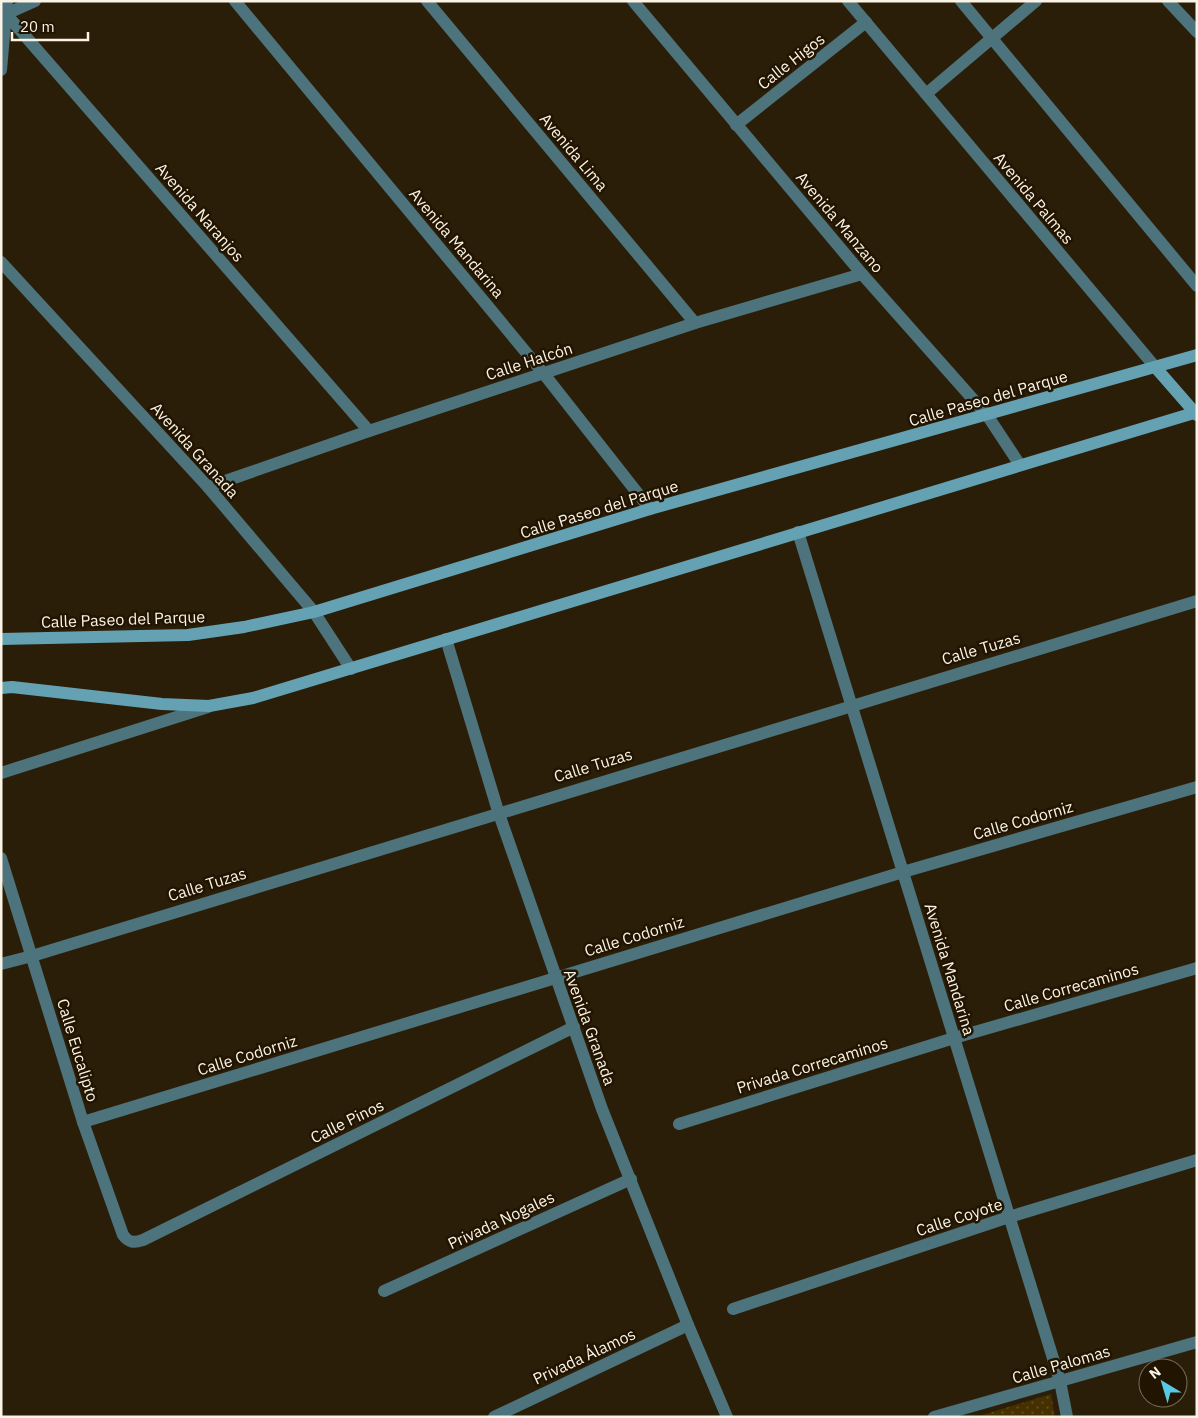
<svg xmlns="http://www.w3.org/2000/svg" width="1198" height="1418" viewBox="0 0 1198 1418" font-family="'IBM Plex Sans',sans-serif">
<defs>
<pattern id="park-dots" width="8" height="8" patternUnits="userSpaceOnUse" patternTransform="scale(1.25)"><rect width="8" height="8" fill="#473000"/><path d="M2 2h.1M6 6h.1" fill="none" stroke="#624e25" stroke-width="1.8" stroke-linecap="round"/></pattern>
</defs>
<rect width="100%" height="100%" fill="#2b1e08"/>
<polygon fill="url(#park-dots)" points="1051,1394 1055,1417 976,1417"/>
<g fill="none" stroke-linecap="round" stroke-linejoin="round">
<g stroke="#4d737d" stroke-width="12">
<polyline points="35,1 6,14 369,431"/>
<polyline points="235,1 544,374 650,509"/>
<polyline points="427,1 695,323"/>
<polyline points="633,1 862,274 987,415 1020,465"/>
<polyline points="848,1 1156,368"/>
<polyline points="961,1 1197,286"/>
<polyline points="1168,1 1197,32"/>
<polyline points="1,70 7,1"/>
<polyline points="926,94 1036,1"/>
<polyline points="736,125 866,22"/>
<polyline points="1,262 208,487 314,612 351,669"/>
<polyline points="208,487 369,431 695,323 862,274"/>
<polyline points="798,532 1060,1381 1067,1417"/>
<polyline points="446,639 498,811 602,1109 688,1325 727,1417"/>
<polyline points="1,773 208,707"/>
<path d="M1,858L83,1122L123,1235C129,1243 134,1243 143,1240L574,1027"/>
<path d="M1,964L32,956C419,835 807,716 1197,601"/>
<polyline points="83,1122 903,872 1197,787"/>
<polyline points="679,1124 954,1038 1197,968"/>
<polyline points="384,1291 631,1179"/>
<polyline points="733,1309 1009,1217 1197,1160"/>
<polyline points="494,1417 688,1325"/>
<polyline points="934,1417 1197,1342"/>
</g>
<g stroke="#64a2b3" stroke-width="12">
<polyline points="1156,368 1197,415"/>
<polyline points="1,639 188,635 244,627 314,612 650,509 1197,355"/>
<polyline points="1,688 12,687 162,704 209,706 253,698 1197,412"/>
</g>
</g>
<g text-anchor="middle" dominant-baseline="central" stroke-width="5" stroke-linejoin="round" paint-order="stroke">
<g font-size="16" fill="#fbf3e5" stroke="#211501">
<text transform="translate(791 61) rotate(-38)">Calle Higos</text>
<text transform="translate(574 152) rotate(50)">Avenida Lima</text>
<text transform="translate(1034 198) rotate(50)">Avenida Palmas</text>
<text transform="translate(200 212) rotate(49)">Avenida Naranjos</text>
<text transform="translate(840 222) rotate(50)">Avenida Manzano</text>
<text transform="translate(457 243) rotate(50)">Avenida Mandarina</text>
<text transform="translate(529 361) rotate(-18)">Calle Halcón</text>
<text transform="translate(988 398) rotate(-16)">Calle Paseo del Parque</text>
<text transform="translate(195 450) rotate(48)">Avenida Granada</text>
<text transform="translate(599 509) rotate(-17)">Calle Paseo del Parque</text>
<text transform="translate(123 619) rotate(-2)">Calle Paseo del Parque</text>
<text transform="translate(981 648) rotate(-16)">Calle Tuzas</text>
<text transform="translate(593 765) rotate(-17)">Calle Tuzas</text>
<text transform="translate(1023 820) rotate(-16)">Calle Codorniz</text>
<text transform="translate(207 884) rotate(-17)">Calle Tuzas</text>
<text transform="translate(634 936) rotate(-17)">Calle Codorniz</text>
<text transform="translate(950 969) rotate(73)">Avenida Mandarina</text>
<text transform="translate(1071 987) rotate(-16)">Calle Correcaminos</text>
<text transform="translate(590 1027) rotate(70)">Avenida Granada</text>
<text transform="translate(78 1050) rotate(73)">Calle Eucalipto</text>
<text transform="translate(247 1055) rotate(-17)">Calle Codorniz</text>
<text transform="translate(812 1065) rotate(-17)">Privada Correcaminos</text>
<text transform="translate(347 1121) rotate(-26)">Calle Pinos</text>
<text transform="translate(959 1217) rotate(-18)">Calle Coyote</text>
<text transform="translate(501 1220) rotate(-25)">Privada Nogales</text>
<text transform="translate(584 1356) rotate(-25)">Privada Álamos</text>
<text transform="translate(1061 1364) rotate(-16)">Calle Palomas</text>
</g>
</g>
<rect width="1198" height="1418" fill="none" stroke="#fbf3e5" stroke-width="5"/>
<g transform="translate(1163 1383) rotate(322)"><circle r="24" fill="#211501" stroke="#786e5c"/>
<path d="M0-4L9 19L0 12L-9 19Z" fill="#59c8e5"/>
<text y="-8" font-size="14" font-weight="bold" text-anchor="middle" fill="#fbf3e5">N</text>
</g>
<path d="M12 32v8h76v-8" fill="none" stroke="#fbf3e5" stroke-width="2.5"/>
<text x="20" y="32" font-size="15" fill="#fbf3e5" stroke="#211501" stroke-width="4" paint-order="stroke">20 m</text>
</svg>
